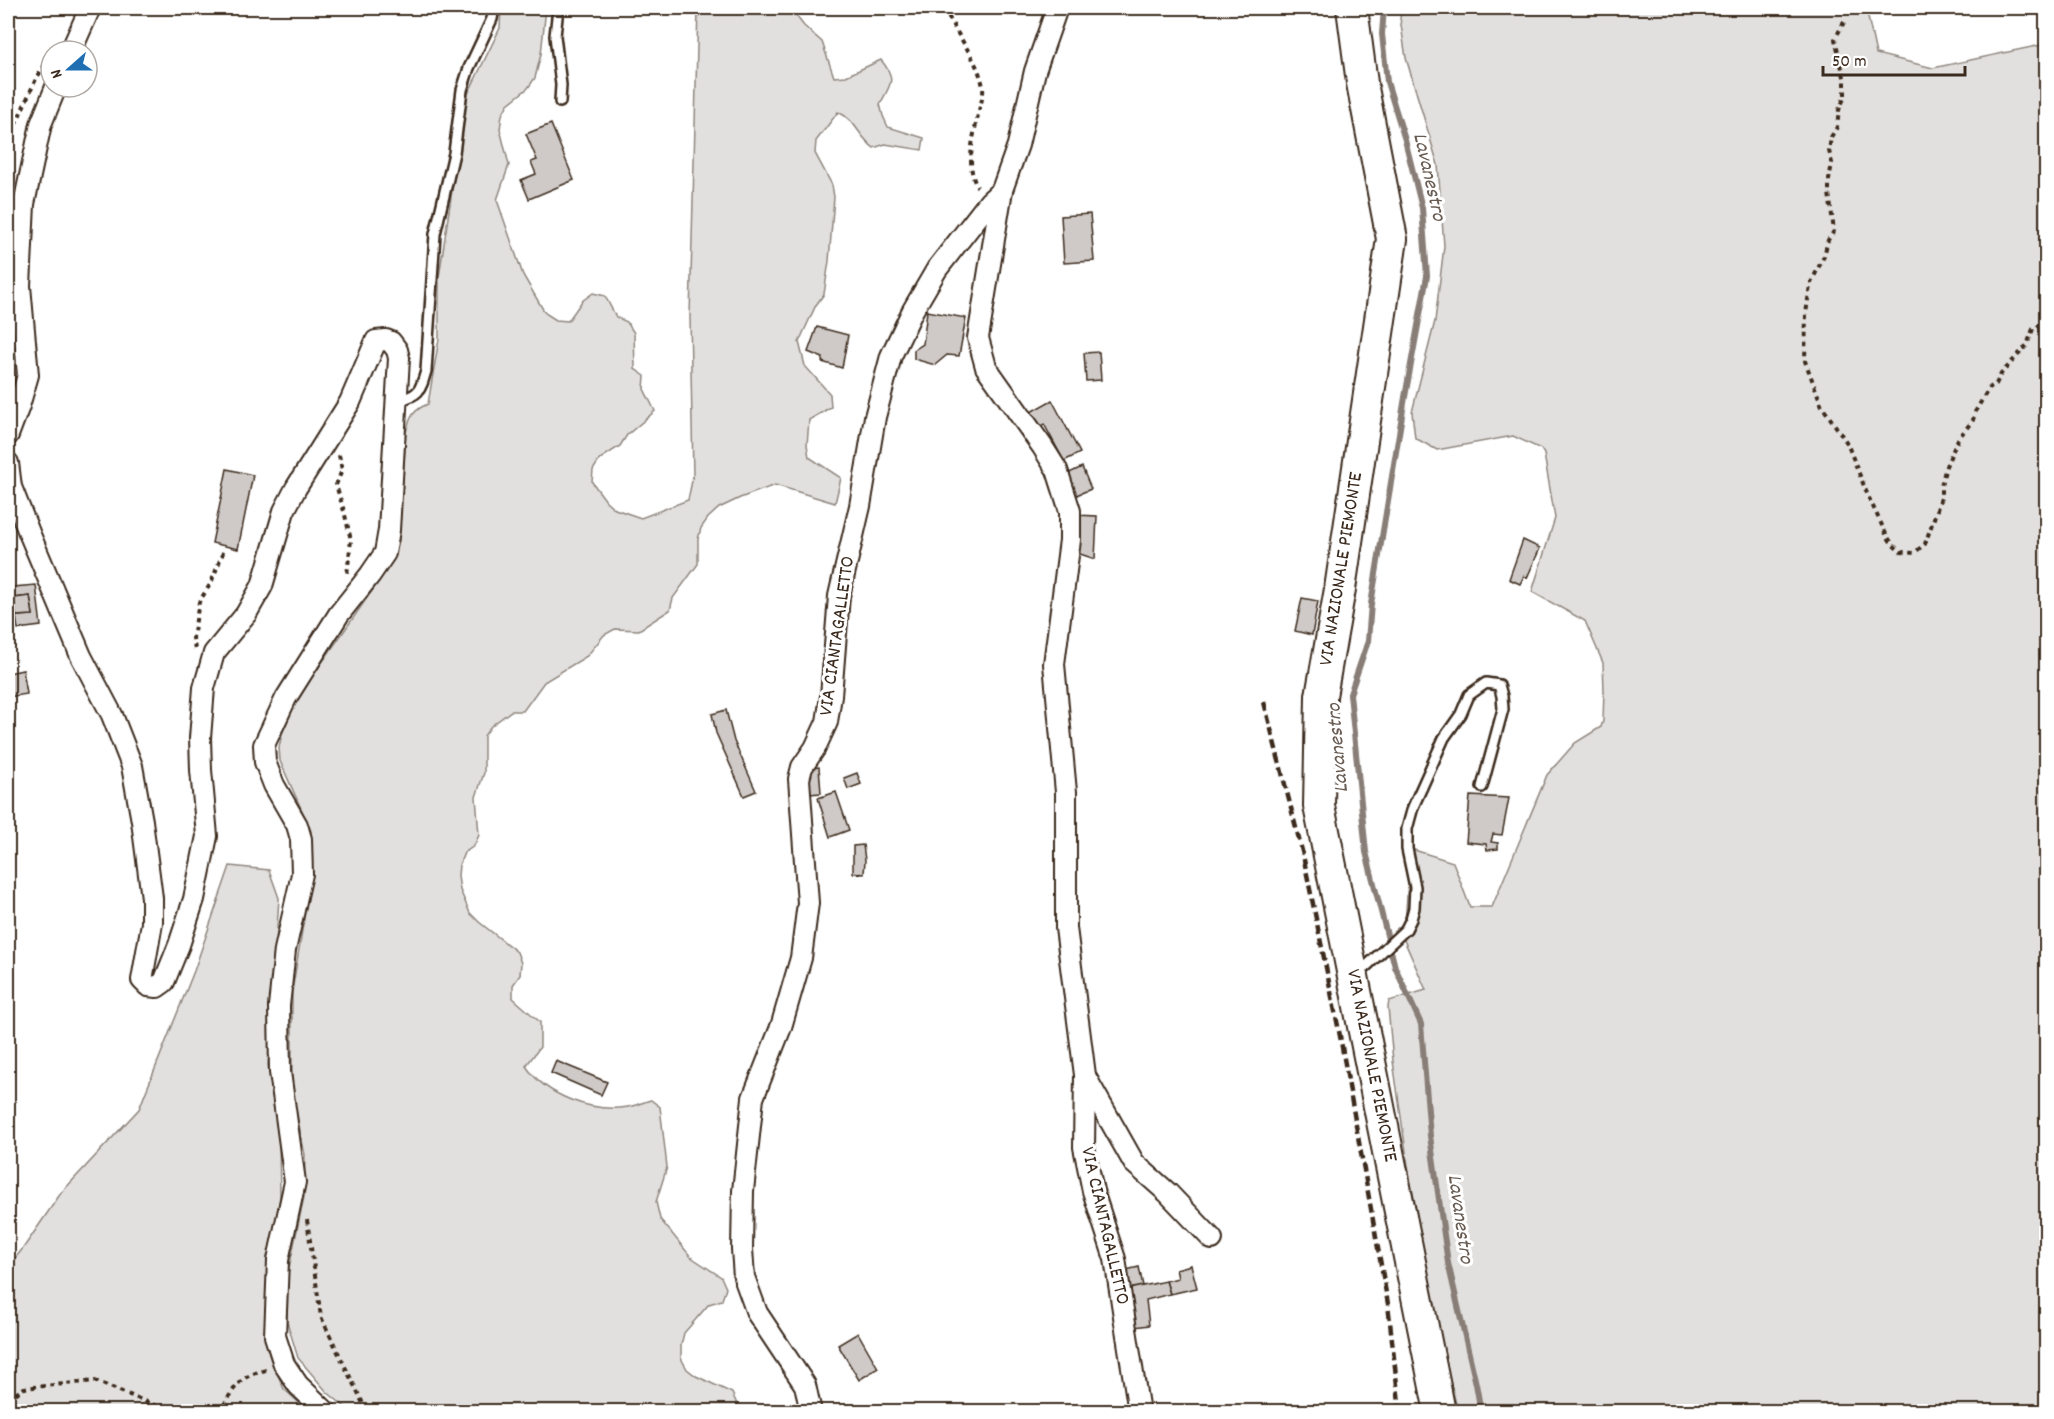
<svg xmlns="http://www.w3.org/2000/svg" width="2054" height="1419" viewBox="0 0 2054 1419" font-family="Dekko,sans-serif">
<rect width="100%" height="100%" fill="#fff"/>
<filter id="ink" filterUnits="userSpaceOnUse"><feTurbulence type="fractalNoise" baseFrequency=".0167" numOctaves="2"/><feDisplacementMap in="SourceGraphic" scale="12" xChannelSelector="R" yChannelSelector="G"/><feConvolveMatrix kernelMatrix="1 2 1 2 8 2 1 2 1" color-interpolation-filters="sRGB"/></filter>
<g filter="url(#ink)">
<g fill="#e2e0de" stroke="#8e857e" stroke-width="1.5">
<path d="M501,8H546L541,54L535,78L528,88L508,104L502,115L500,129L509,165L497,200L523,275L545,313L556,320L568,321L582,301L593,293L605,296L616,317L627,322L634,333L635,369L645,376L644,389L655,411L627,435L620,446L600,459L593,470L592,482L606,501L615,509L641,518L688,500L693,476L690,316L698,8H790L804,26L822,42L834,77L846,76L881,60C897,79 891,84 880,104L883,116L888,127L924,138L922,150L885,144L874,148C858,136 856,120 838,112L816,141L815,153L832,185L834,197L829,261L824,294L816,305L799,342L805,366L830,394L831,407L809,420L807,445L809,457L841,478L835,503L775,485L740,498L719,508L708,518L701,528L698,539V564L673,598L670,610L639,630L615,629L604,635L587,656L544,682L523,711H511L491,726L484,736V773L476,797L479,835L474,846L464,853L459,865L458,876L460,890L470,913L479,922L517,952L521,963L520,975L513,985V998L540,1022V1047L526,1066C546,1096 592,1113 628,1107C635,1106 643,1102 651,1100L660,1107L667,1167L656,1202L660,1219L691,1257L721,1277L726,1288L722,1300L709,1304L684,1333L681,1345V1358L687,1369L696,1376L732,1393L740,1411H350L327,1392L298,1358L287,1322L288,1273L304,1197L305,1155L292,1090V992L311,876V831L280,761L279,747L282,734L298,697L374,588L399,541L406,432C410,417 413,410 428,404L439,339V277L466,98L500,28Z"/>
<polygon points="1402,8 1866,8 1876,54 1933,68 2046,44 2046,1411 1458,1411 1426,1291 1393,1061 1388,1007 1389,1001 1426,990 1404,940 1409,865 1414,850 1453,862 1470,907 1492,907 1547,775 1575,743 1601,727 1603,721 1604,690 1603,663 1585,621 1532,592 1555,518 1544,454 1541,449 1513,436 1437,450 1415,438 1412,412 1435,321 1444,246 1438,165 1406,58 1400,18"/>
<polygon points="8,255 13,357 8,388"/>
<polygon points="230,866 269,870 279,898 268,1065 279,1142 280,1195 265,1334 270,1357 284,1389 308,1411 8,1412 8,1267 24,1247 61,1193 139,1109 194,971"/>
</g>
<g fill="none" stroke-linecap="round" stroke-linejoin="round">
<polyline stroke="#887e77" stroke-width="6" points="1384,8 1382,34 1387,82 1405,140 1422,208 1427,276 1405,397 1371,604 1368,641 1350,694 1366,852 1395,967 1421,1024 1430,1136 1448,1263 1476,1384 1481,1412"/>
</g>
<g fill="#cfcac7" stroke="#3b2a1e" stroke-width="1.5">
<polygon points="551,124 574,180 529,199 521,180 536,174 531,162 537,160 526,134"/>
<polygon points="1090,214 1094,261 1064,263 1061,216"/>
<polygon points="927,311 966,318 959,356 947,355 935,365 914,359 914,350 923,344"/>
<polygon points="817,327 848,335 842,368 822,362 823,358 808,352"/>
<polygon points="1099,352 1101,380 1086,381 1084,353"/>
<polygon points="1052,400 1080,453 1064,461 1044,424 1037,429 1027,414"/>
<polygon points="1082,467 1091,489 1074,496 1065,475"/>
<polygon points="227,469 253,475 238,549 212,543"/>
<polygon points="1075,515 1097,516 1095,559 1074,552"/>
<polygon points="1523,540 1540,548 1527,578 1524,576 1520,584 1509,579"/>
<polygon points="36,585 41,626 18,629 16,616 33,615 30,596 14,598 13,587"/>
<polygon points="30,596 33,615 16,616 14,598"/>
<polygon points="1302,598 1318,601 1312,635 1295,631"/>
<polygon points="23,670 27,694 8,697 8,673"/>
<polygon points="726,710 734,741 756,791 744,796 716,733 712,714"/>
<polygon points="819,767 821,793 809,794 805,769"/>
<polygon points="857,773 861,784 848,789 844,778"/>
<polygon points="836,792 849,830 830,837 818,798"/>
<polygon points="1470,796 1509,798 1502,835 1493,834 1491,842 1498,843 1498,849 1487,850 1486,844 1466,842"/>
<polygon points="863,845 865,860 864,874 853,873 853,846"/>
<polygon points="556,1061 607,1082 601,1095 551,1073"/>
<polygon points="1191,1265 1197,1288 1170,1294 1166,1281 1178,1278 1176,1269"/>
<polygon points="1139,1267 1143,1286 1129,1289 1126,1270"/>
<polygon points="1166,1281 1170,1294 1146,1300 1149,1325 1135,1327 1129,1289"/>
<polygon points="858,1333 878,1368 859,1380 838,1345"/>
</g>
<g fill="none" stroke-linecap="round" stroke-linejoin="round">
<g stroke="#3b2a1e" stroke-width="14">
<g id="lane">
<polyline points="558,8 555,36 561,85 560,102"/>
<path d="M397,401C419,395 420,392 426,371L435,234L454,153L462,90L469,68L492,19L494,8"/>
<polyline points="1357,975 1406,929 1411,919 1414,908 1415,887 1407,849 1407,829 1413,807 1444,738 1461,714 1469,695 1486,683 1499,685 1502,696 1503,709 1482,787"/>
</g>
</g>
<g stroke="#3b2a1e" stroke-width="24">
<g id="street">
<polyline points="1057,8 1035,71 1018,145 1002,190 978,338 986,367 1042,446 1057,470 1070,511 1070,540 1054,664 1066,792 1066,928 1085,1075 1084,1147 1093,1191 1115,1259 1139,1412"/>
<polyline points="71,51 90,8"/>
<polyline points="8,435 19,406 28,375 20,286 24,204 41,124 56,87"/>
<polyline points="8,463 11,487 30,535 81,656 112,715 132,766 142,821 152,898 152,923 142,980 148,986 157,987 164,982 179,945 194,899 207,836 201,770 200,738 204,688 214,653 246,614 262,586 284,511 296,488 350,402 376,341 386,340 391,342 397,350 399,358 389,530 385,553 370,575 339,614 286,698 264,745 265,762 274,785 297,825 301,839 302,874 285,950 279,1006 280,1072 295,1182 278,1260 275,1336 284,1364 298,1385 326,1412"/>
<polyline points="1086,1078 1134,1163 1168,1193 1212,1239"/>
<polyline points="811,1412 805,1385 757,1313 744,1277 742,1249 743,1191 753,1098 781,1027 801,958 808,903 799,779 802,767 815,748 827,722 831,696 839,596 860,506 875,417 891,356 913,310 937,269 990,201 1002,190"/>
</g>
</g>
<g stroke="#3b2a1e" stroke-width="34">
<g id="primary">
<path id="s1" d="M1352,8L1362,83L1392,239L1340,589L1321,696L1319,806L1440,1412"/>
</g>
</g>
<g stroke="#3b2a1e" stroke-width="4" stroke-dasharray="4.5 4.5" stroke-linecap="butt">
<path d="M945,8C955,35 978,58 983,87C984,94 981,103 979,110C974,135 965,164 977,187"/>
<polyline points="1844,22 1835,39 1845,81 1845,96 1839,110 1837,127 1831,137 1829,151 1832,163 1829,180 1829,193 1834,231 1828,240 1824,256 1810,285 1806,314 1805,361 1822,406 1847,443 1868,496 1887,536 1893,545 1901,552 1914,553 1925,544 1941,498 1941,486 1946,466 1958,439 1973,420 1975,412 1989,388 1996,384 2001,374 2027,345 2033,329 2046,322"/>
<polyline points="8,141 36,79 51,55"/>
<polyline points="339,455 342,470 336,485 344,511 351,540 347,575"/>
<polyline points="195,649 193,638 199,602 211,583 224,550"/>
<polyline points="307,1220 321,1317 367,1412"/>
<path d="M8,1399L24,1388L95,1381L154,1405L187,1408H222C238,1382 239,1377 269,1369"/>
</g>
<use href="#lane" stroke="#fff" stroke-width="9"/>
<use href="#street" stroke="#fff" stroke-width="20"/>
<use href="#primary" stroke="#fff" stroke-width="30"/>
<polyline stroke="#3b2a1e" stroke-width="4.5" stroke-dasharray="9 4.5" stroke-linecap="butt" points="1264,702 1303,855 1340,1036 1388,1304 1400,1412"/>
</g>
</g>
<g text-anchor="middle" dominant-baseline="central" stroke-width="6" stroke-linejoin="round" paint-order="stroke">
<g font-size="20" fill="#3b2a1e" stroke="#fff">
<text transform="translate(1342 569) rotate(-81)">VIA NAZIONALE PIEMONTE</text>
<text transform="translate(838 636) rotate(-82)">VIA CIANTAGALLETTO</text>
<text stroke="none"><textPath href="#s1" startOffset="1072">VIA NAZIONALE PIEMONTE</textPath></text>
<text transform="translate(1104 1226) rotate(77)">VIA CIANTAGALLETTO</text>
</g>
<g font-size="21" font-style="italic" fill="#685b52" stroke="#fff">
<text transform="translate(1428 177) rotate(77)">Lavanestro</text>
<text transform="translate(1339 748) rotate(-95)">Lavanestro</text>
<text transform="translate(1459 1219) rotate(82)">Lavanestro</text>
</g>
</g>
<rect width="2054" height="1419" fill="none" stroke="#fff" stroke-width="30"/>
<rect x="15" y="15" width="2024" height="1389" fill="none" stroke="#3b2a1e" stroke-width="2" filter="url(#ink)"/>
<g transform="translate(69 69) rotate(249)"><circle r="28" fill="#ffffff" stroke="#b1aaa5" stroke-width="1.5"/>
<path d="M0-4.5L10 22L0 15L-10 22Z" fill="#1f6fb2"/>
<text y="-9" font-size="16" font-weight="bold" text-anchor="middle" fill="#3b2a1e">N</text>
</g>
<path d="M1823 66v9h142v-9" fill="none" stroke="#3b2a1e" stroke-width="3"/>
<text x="1832" y="66" font-size="18" fill="#3b2a1e" stroke="#ffffff" stroke-width="4.5" paint-order="stroke">50 m</text>
</svg>
